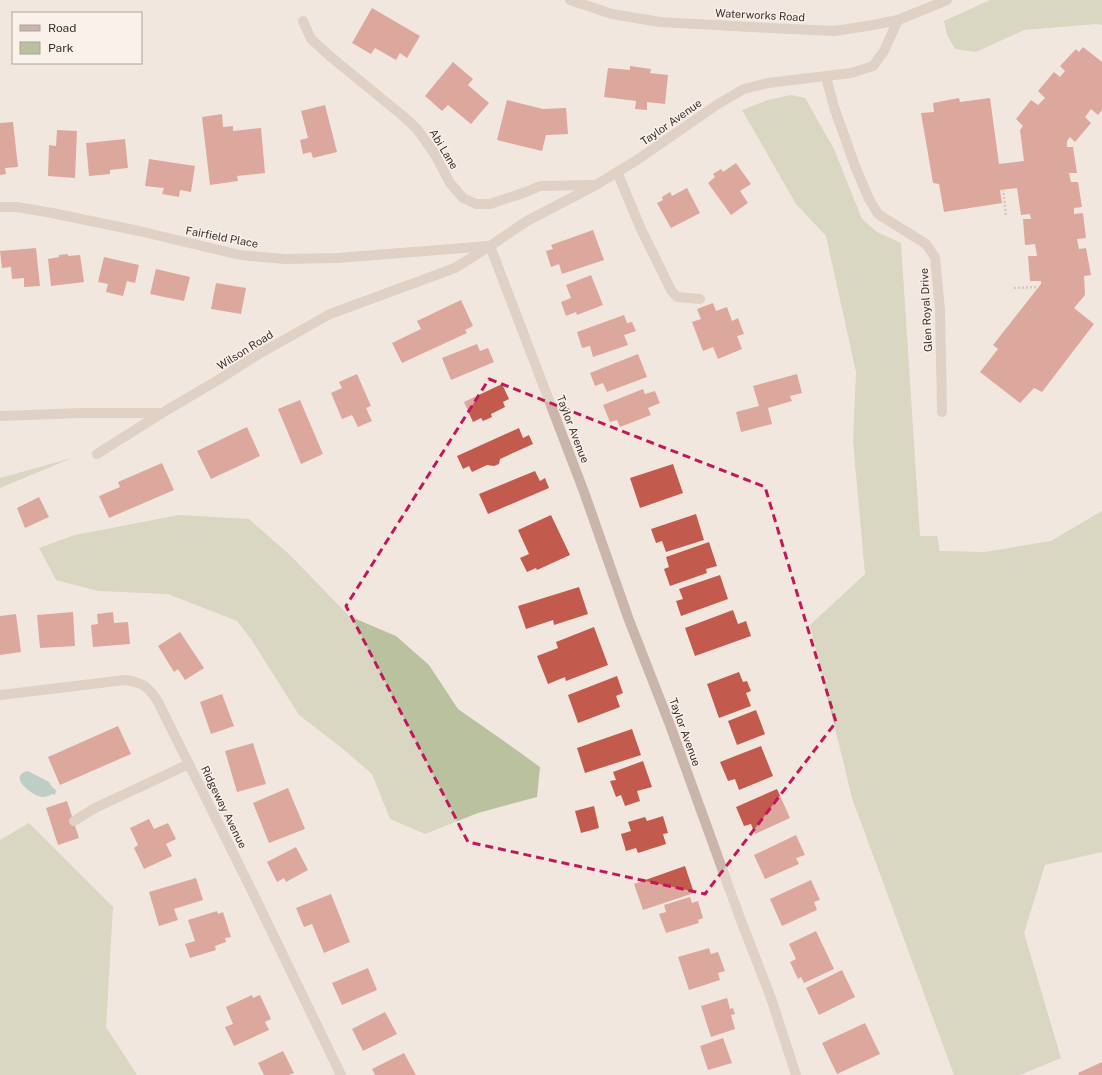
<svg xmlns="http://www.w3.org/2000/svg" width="1102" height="1075" viewBox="0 0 1102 1075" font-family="'Public Sans',sans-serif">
<rect width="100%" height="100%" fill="#f2e7df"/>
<g fill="#bac19f">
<polygon points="990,0 1102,0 1102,25 1097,24 1024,30 976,52 955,49 947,35 944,21"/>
<polygon points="791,95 805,98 834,149 862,219 877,232 901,243 920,536 937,536 940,551 985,552 1051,541 1102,511 1102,852 1045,865 1024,933 1061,1058 1020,1075 954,1075 852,798 810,625 865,574 853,441 856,372 826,236 796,204 742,110 768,100"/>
<polygon points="72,458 0,488 0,478"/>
<polygon points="179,515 249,519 290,555 349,616 396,636 429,665 458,709 501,739 540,767 537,797 478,813 425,834 390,819 372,774 343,749 299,715 251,639 237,621 168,594 98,591 56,580 39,548 75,535"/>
<polygon points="29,823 113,907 106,1027 137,1075 0,1075 0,840"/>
</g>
<path fill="#7fafaa" d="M28,771L49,782L53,788L56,790L55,795L52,794C49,796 46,797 42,797C33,796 6,776 28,771Z"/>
<g fill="#c25a4d">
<polygon points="372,8 420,36 407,58 400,53 396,60 375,48 371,54 352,43"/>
<polygon points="1083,47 1102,62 1102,110 1098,115 1091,109 1085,117 1091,123 1075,142 1070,137 1067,141 1067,147 1073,147 1077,173 1069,173 1071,182 1078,182 1082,207 1074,208 1074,214 1083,213 1086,238 1077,239 1079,249 1086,248 1091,275 1084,276 1085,295 1074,308 1094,324 1042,392 1034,388 1020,403 980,372 998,349 993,345 1041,284 1041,281 1030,281 1028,256 1037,256 1035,244 1025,245 1023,219 1031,219 1030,214 1021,215 1017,188 1000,190 1002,203 944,212 939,184 933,183 921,113 934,112 933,103 959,98 960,102 990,98 999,164 1024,161 1020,130 1023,126 1016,119 1031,100 1038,105 1045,98 1038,91 1054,72 1060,77 1065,71 1060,66 1076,49 1079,52"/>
<polygon points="453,62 473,79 468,85 489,103 471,124 448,105 442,111 425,96"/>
<polygon points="630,66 651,69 650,73 668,75 665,104 647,102 647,110 635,109 636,101 604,97 608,68 630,70"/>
<polygon points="507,100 543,109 566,108 568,134 546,135 542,151 497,140"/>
<polygon points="325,105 337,152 313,158 311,152 303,154 300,140 308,138 301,111"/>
<polygon points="222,114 223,127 233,126 233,131 261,128 265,173 237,176 238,181 210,185 202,117"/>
<polygon points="13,122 18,167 5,168 6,174 0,175 0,123"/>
<polygon points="57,130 77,131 75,178 48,176 49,145 56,146"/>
<polygon points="125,139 128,168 110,170 110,174 89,176 86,143"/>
<polygon points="149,159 195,166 191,192 180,190 179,197 162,194 164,188 145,186"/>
<polygon points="736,163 751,184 740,191 748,203 731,215 708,183 715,177 713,174 721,169 723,172"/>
<polygon points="687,188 700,213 671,228 657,203 663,200 662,197 670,192 672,196"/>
<polygon points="593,230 604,260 562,274 559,264 551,267 546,251 553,249 551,245"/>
<polygon points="36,248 40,286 24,287 24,278 12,279 11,267 2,268 0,251"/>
<polygon points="68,254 68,256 80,255 84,282 51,286 48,259 59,257 59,255"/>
<polygon points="104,257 139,265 135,283 127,281 123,296 106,292 108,284 98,282"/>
<polygon points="156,269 190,277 184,301 150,294"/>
<polygon points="591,275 603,305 577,315 576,312 566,316 561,302 571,298 566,285"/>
<polygon points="216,283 246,288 241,314 211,309"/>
<polygon points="461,300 473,326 465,330 467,333 402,363 392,343 421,329 417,321"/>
<polygon points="713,303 716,311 727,307 732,321 738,318 744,334 737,336 742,349 718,359 713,347 703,351 692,322 701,319 697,309"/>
<polygon points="624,315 627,323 632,322 636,331 624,335 628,345 593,357 590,346 582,348 577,332"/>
<polygon points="477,344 480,351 488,348 494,362 451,380 442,358"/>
<polygon points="638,354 647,377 607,392 603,383 595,386 590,373"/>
<polygon points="357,374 371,406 366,408 372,421 358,427 352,415 342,419 331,393 342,388 339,382"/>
<polygon points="797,374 802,393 790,396 792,401 768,408 772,424 741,432 736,412 759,406 753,386"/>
<polygon points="502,384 509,399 503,402 505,407 491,414 492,417 483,421 481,418 473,422 464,402"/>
<polygon points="643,389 645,394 655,391 660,403 648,408 651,415 620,427 617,420 610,422 603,405"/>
<polygon points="300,400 323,454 301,464 278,409"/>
<polygon points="247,427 260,456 211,479 197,451"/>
<polygon points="519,428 523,438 529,435 533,444 500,459 499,464 494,466 487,465 472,472 469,466 463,469 457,456"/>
<polygon points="162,463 174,490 109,518 99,496 120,487 118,482"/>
<polygon points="673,464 683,493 640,508 630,478"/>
<polygon points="535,471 540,481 545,478 549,488 488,514 479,494"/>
<polygon points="39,497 49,517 25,528 17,508"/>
<polygon points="696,514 704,540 666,552 662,541 656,543 651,529"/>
<polygon points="551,515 570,555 537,570 536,568 527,572 520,558 529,554 518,530"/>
<polygon points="709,542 717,566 706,569 707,573 670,586 664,569 669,567 666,557"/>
<polygon points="720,575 728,599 681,616 676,601 683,599 679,589"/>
<polygon points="579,587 588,614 554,625 553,620 526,629 518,606"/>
<polygon points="733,610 738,624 746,621 751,636 695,656 685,628"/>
<polygon points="73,612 75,646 40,648 37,615"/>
<polygon points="113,612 114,623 128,622 130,644 93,647 91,625 98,624 97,614"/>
<polygon points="16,614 21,652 0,655 0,616"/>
<polygon points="594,627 608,665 566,681 565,677 548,684 537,656 558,648 556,642"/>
<polygon points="180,632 204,668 185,680 178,669 174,672 158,646"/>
<polygon points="739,672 743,682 747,681 751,691 746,693 751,706 719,718 707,684"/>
<polygon points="617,676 623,693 616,696 620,707 578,723 568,695"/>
<polygon points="222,694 234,726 211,734 200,702"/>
<polygon points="756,710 765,734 737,745 728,721"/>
<polygon points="118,726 131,754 60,785 48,757"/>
<polygon points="632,729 641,755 585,773 577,748"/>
<polygon points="253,743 266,784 237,792 225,751"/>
<polygon points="761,746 773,776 739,790 735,779 728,781 720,762"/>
<polygon points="643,761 652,787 637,791 640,801 625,806 621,795 616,797 610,781 616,780 613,772"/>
<polygon points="288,788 305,829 269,843 253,803"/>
<polygon points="777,789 790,818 755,834 751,824 744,826 736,807"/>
<polygon points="67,801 79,838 58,845 46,808"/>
<polygon points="594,806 599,828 581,833 575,811"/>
<polygon points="663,816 668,833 663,834 666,844 638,853 636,848 626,851 621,834 631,831 628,822 645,817 647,821"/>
<polygon points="149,819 154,829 168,823 176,839 166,844 172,856 144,869 134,848 138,845 130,828"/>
<polygon points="796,835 805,855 796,858 799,864 765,879 754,855"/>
<polygon points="296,847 308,870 286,882 284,878 277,882 267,862"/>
<polygon points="685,866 694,893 643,910 634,884"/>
<polygon points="196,878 203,900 174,909 178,920 159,926 149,892"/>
<polygon points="811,880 820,900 814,902 817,910 782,926 770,899"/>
<polygon points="331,894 350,942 324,953 312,924 304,927 296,908"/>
<polygon points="690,897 692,903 698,901 703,918 698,920 699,923 666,933 659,914 666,912 664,905"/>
<polygon points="217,911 218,914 223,912 231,937 225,938 226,942 215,946 216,950 190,958 185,944 195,941 188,920"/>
<polygon points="816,931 834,969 804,983 801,977 798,979 790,962 796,959 789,944"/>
<polygon points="709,948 711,954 718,952 725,971 718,973 720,980 689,990 678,957"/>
<polygon points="368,968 377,990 342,1005 332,983"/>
<polygon points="842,970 855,997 819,1015 806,988"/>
<polygon points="252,995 253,998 260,995 271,1019 265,1022 269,1030 234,1046 225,1027 233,1024 226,1007"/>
<polygon points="727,998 730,1009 733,1008 735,1014 731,1015 735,1029 711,1037 701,1006"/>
<polygon points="385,1012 397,1034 363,1051 352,1029"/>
<polygon points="865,1023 880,1054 837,1074 822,1043"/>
<polygon points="723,1038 732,1063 708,1070 700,1046"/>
<polygon points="283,1051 294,1073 289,1075 264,1075 258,1063"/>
<polygon points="404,1053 416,1075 375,1075 372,1069"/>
<polygon points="1102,1062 1102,1075 1079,1075 1078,1073"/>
</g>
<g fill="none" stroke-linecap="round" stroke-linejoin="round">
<g stroke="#b69f95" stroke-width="2.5" stroke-dasharray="2 2" stroke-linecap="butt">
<polyline points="1003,189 1006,216"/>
<polyline points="1014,288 1038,287"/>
</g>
<g stroke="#cab5ab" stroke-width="10">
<polyline points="617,172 641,229 671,290 677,297 700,299"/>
<polyline points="97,454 162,413"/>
<polyline points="74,821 95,808 189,764"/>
</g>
<g stroke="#cab5ab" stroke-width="10">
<polyline points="570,0 612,14 660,22 770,28 835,31 873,25 898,20 947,0"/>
<polyline points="303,21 311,39 331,57 403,116 417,129 434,153 450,183 463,198 476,204 490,204 526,192 540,186 592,185"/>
<polyline points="826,77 834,107 855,166 869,199 878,214 926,244 935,257 940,310 942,412"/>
<polyline points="0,207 17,207 52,213 139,231 240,255 285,259 338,258 488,246"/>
<polyline points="490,246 584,492 629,620 670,725 740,918 771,998 796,1075"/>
<polyline points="0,416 81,413 162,413 218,380 259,354 330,314 455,268 490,246 527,221 596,185 637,160 718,104 744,89 768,83 851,73 873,66 884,51 898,20"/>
<path d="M0,695L125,680C142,682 148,687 157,700L251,889L341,1075"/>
</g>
</g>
<path d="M0 0H1102V1075H0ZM489,379L765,487L836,722L705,894L468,842L346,606Z" fill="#f2e7df" fill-opacity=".55" fill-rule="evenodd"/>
<path fill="none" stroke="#c2185b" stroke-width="3" stroke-dasharray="8 5" stroke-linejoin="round" d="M489,379L765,487L836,722L705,894L468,842L346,606Z"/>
<g text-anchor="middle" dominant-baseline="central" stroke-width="3" stroke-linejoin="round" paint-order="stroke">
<g font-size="11" fill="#382d2a" stroke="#faf1eb">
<text transform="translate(760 15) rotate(3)">Waterworks Road</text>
<text transform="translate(671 122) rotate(-35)">Taylor Avenue</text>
<text transform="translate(444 149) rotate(59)">Abi Lane</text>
<text transform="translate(222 237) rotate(11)">Fairfield Place</text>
<text transform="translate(926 310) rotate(-93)">Glen Royal Drive</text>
<text transform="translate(245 350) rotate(-32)">Wilson Road</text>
<text transform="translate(573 429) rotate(69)">Taylor Avenue</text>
<text transform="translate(685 732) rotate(70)">Taylor Avenue</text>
<text transform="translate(224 807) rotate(64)">Ridgeway Avenue</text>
</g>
</g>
<rect x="12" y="12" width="130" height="52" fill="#faf1eb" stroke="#aca39e"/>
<rect x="20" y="25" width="20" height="6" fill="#cab5ab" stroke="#aca39e"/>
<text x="48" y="32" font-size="12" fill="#382d2a">Road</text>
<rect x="20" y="42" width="20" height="12" fill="#bac19f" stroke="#aca39e"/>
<text x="48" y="52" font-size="12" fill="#382d2a">Park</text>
</svg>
